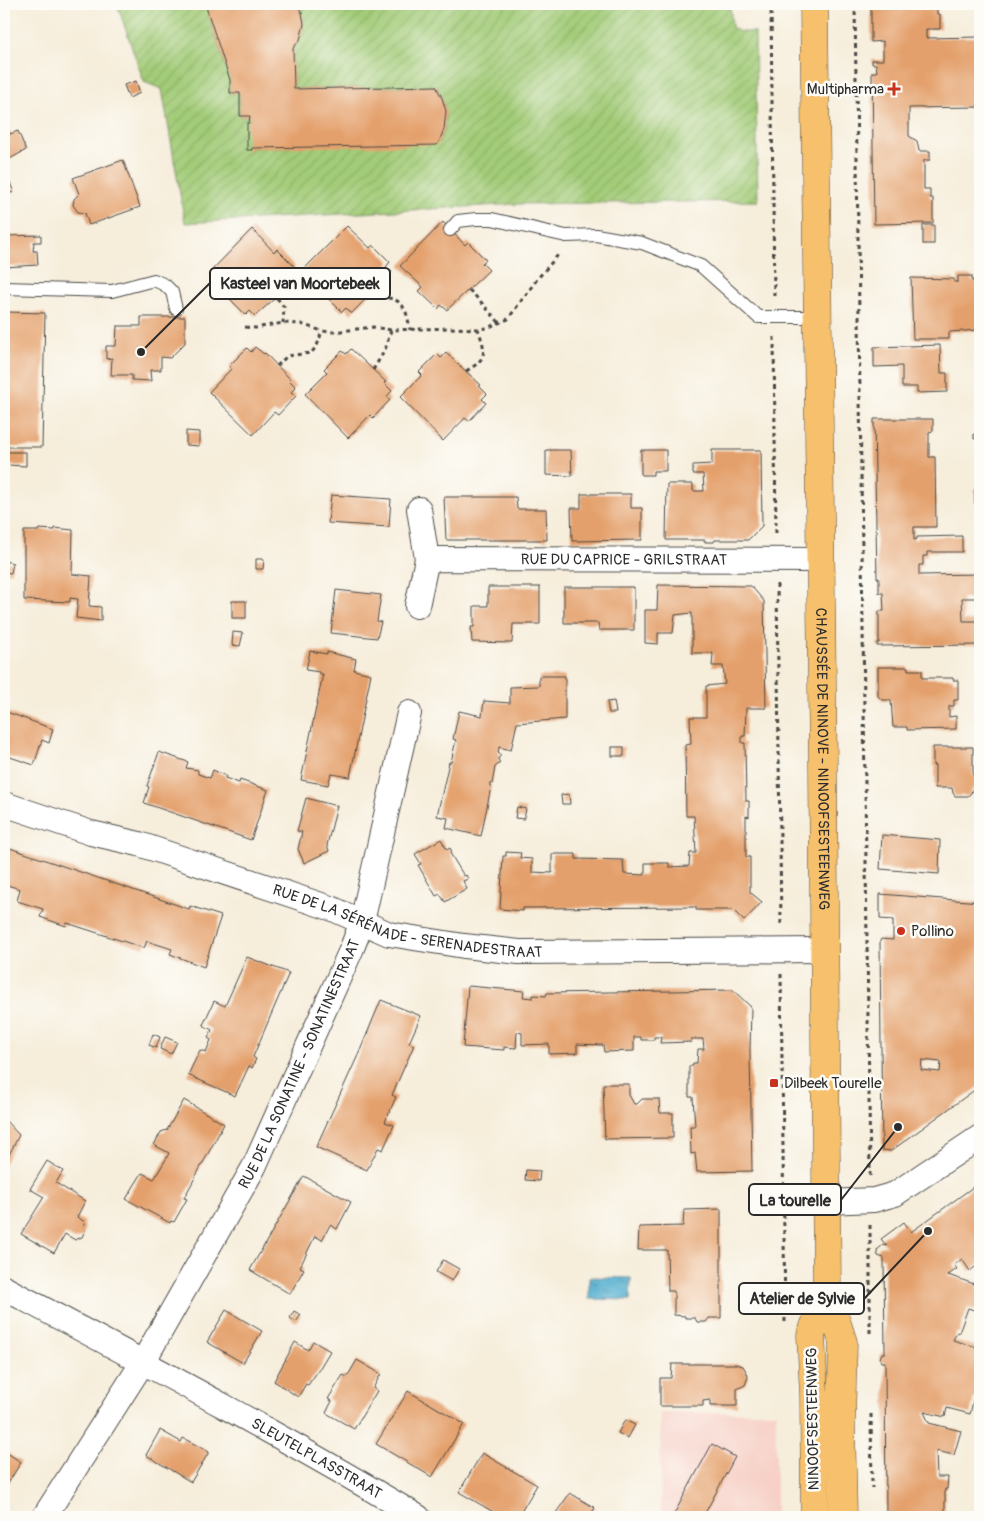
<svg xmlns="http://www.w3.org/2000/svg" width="984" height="1521" viewBox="0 0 984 1521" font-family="Pangolin,sans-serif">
<defs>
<pattern id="garden-furrows" width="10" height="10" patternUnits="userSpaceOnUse" patternTransform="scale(1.25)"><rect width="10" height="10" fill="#a3cc78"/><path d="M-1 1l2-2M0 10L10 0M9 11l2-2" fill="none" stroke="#8caf68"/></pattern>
<pattern id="water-ripples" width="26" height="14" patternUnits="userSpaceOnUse" patternTransform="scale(1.25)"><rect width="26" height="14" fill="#51adcf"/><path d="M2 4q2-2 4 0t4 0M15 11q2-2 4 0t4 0" fill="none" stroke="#438da8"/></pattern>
</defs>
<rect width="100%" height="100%" fill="#fdfcf7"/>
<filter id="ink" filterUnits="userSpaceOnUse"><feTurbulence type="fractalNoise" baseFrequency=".02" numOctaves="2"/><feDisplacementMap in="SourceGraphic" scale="10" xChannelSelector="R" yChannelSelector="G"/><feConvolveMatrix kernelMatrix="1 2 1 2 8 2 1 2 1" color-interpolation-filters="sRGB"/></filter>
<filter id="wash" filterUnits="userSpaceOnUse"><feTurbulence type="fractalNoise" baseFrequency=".0096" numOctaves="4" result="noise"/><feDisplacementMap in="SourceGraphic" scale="20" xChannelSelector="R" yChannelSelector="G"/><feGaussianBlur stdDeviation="1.12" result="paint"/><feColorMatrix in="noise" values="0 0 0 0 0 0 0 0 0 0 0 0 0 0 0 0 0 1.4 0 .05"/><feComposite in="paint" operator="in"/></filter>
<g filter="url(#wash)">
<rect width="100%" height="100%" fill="#f6edda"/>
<polygon fill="#f7d1c8" points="776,1412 776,1517 661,1517 660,1413"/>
<path fill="url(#garden-furrows)" stroke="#677c52" d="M117,4H205L230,80V93H240V116H250L248,150H252V148L439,142C449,123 447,104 436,86L294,89L293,48L300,40L304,24L302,13L297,4H730L732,27L740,32H755L758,201L517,204L185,223L162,89L144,82Z"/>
<polygon fill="url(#water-ripples)" stroke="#3e6c7d" points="589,1277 631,1278 630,1300 589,1299"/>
<g id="blocks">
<g fill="#e4a06c" fill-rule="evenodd">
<polygon points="205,4 297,4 302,13 304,24 300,40 293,48 294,89 436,86 442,98 446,111 444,129 439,142 437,145 252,148 252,150 247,150 247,123 249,123 250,116 240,116 240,93 230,93 230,80"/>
<polygon points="871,4 937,4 937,14 940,14 940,29 926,29 926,38 980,37 980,107 909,108 909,136 917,141 919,151 930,151 930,160 924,160 924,189 930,189 930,198 933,198 933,223 874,224 872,72 877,72 876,64 872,64 872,60 883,60 883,41 871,42"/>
<polygon points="136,81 140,93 129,98 124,85"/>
<polygon points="9,131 10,134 18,131 26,150 4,162 4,133"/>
<polygon points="123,160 140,207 89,225 85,213 78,212 73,205 74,199 79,194 73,178"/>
<polygon points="4,169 14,192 4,195"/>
<polygon points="443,222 465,245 468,242 486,260 482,263 489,270 447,310 441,305 438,309 419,291 423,287 400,266"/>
<rect x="923" y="225" width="11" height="19"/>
<polygon points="347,226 370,248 373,245 390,262 386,267 392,272 351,314 346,308 342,312 324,294 327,291 304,269"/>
<polygon points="252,229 274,252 277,249 295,267 291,270 297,276 289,284 290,285 255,316 250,311 246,315 229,298 232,295 209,273"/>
<polygon points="41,235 41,242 34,242 33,251 37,251 38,265 4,267 4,236"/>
<polygon points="958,276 972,276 972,281 979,280 980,330 949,332 949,339 913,339 911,278 954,279 954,282 958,282"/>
<polygon points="7,312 45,313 42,447 6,447"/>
<polygon points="141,317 185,317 185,343 170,358 161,357 161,370 150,370 151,381 132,380 132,375 111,375 112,358 106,359 106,346 116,346 117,326 141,326"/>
<polygon points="940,345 941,373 947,373 947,392 917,393 917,387 902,387 902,366 874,367 874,347"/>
<polygon points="255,347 264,354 265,353 290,379 289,380 296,387 291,392 296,396 278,415 274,412 253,435 209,392 231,369 229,366 247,348 251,352"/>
<polygon points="351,349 386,382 384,383 392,391 387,396 390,400 373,418 370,415 348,438 305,394 327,372 324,369 342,351 346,354"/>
<polygon points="446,353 481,385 479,386 487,394 482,399 486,403 469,421 465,418 443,441 400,397 422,375 419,372 437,354 441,358"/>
<polygon points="874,419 933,419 933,431 929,432 929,457 935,457 936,527 914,527 914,540 917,539 917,537 962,536 962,552 927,552 927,556 923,556 923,565 919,565 919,575 980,574 980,598 962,598 963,621 980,621 980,645 877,646 877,643 879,643 879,611 884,611 883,593 879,593 879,578 877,578"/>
<polygon points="186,431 199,432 199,446 186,445"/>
<polygon points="980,433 980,438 974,439 974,434"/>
<polygon points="546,450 571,450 572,476 546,475"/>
<polygon points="641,450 666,450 666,471 653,471 653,475 641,475"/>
<polygon points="712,450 761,450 762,526 748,540 715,540 714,542 705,542 705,540 666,540 667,484 693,484 693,491 704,491 703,474 693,474 693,465 712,464"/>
<polygon points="6,452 26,452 26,466 6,465"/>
<polygon points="980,488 980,503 975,503 975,489"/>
<polygon points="581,494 631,494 631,508 642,508 642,540 572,541 571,508 581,508"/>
<polygon points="331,495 391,499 389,527 328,523"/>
<polygon points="444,497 516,497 517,509 546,509 547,540 446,540"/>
<polygon points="54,528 73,530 72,574 91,576 89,606 101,607 101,621 76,618 78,599 70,598 70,602 24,600 24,531 38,531 39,529 55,530"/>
<polygon points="256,559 264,559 263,569 256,569"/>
<polygon points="4,561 13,563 11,573 4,572"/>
<polygon points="658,585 751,586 764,601 766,708 746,708 745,736 742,736 742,743 745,743 746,801 749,801 749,817 746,816 746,857 750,857 750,892 762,902 744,921 733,910 696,910 696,907 523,908 523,911 500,909 503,856 506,856 506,852 521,853 520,858 532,859 532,872 552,873 552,854 576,854 576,859 623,860 624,874 645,875 645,863 669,863 669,867 689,866 690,853 696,853 694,816 686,816 685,745 691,744 690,717 706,717 706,686 725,684 723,666 712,666 713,653 692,653 692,613 675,615 673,633 658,633 658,644 645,643 645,610 657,610"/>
<polygon points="488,587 540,587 540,624 513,624 512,643 472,642 471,627 474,627 474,606 488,606"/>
<polygon points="564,587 634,587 634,630 599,630 598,623 564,623"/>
<polygon points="336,590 381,595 377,621 381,622 377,638 331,633"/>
<rect x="232" y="601" width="14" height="17"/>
<polygon points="233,632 243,633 240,646 232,645"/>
<polygon points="310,651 327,654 327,652 356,659 354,670 371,674 350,777 331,774 328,785 301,780 323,674 319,674 319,672 306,670"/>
<polygon points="878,667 908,667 908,670 922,670 922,678 953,678 953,680 958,680 958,700 954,700 954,706 949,706 949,717 956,716 956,729 907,730 907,727 893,727 891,700 882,700 878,696"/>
<polygon points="539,676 565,676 565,719 517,723 511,750 499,747 498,753 501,755 498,759 500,763 495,767 492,784 489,784 491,787 481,836 446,828 448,818 437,816 449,762 451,762 456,740 453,739 459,711 482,716 484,701 510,703 510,687 539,686"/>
<polygon points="614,701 616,713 609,713 607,702"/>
<polygon points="4,711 53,729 49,743 42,740 34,765 4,755"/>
<rect x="612" y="747" width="12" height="9"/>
<polygon points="933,747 973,747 973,775 980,774 980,787 973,788 971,793 968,796 955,796 953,793 952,788 935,788 935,765 933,766"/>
<polygon points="159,752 188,762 186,768 198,770 198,774 210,778 213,770 226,776 225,778 239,783 240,780 268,790 251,840 144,803 149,787 147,786"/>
<polygon points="569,794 570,804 562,804 561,795"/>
<polygon points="306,798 337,806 327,845 329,851 304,863 298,849 302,832 297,831"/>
<polygon points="517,807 526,809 524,819 515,818"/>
<polygon points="882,835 940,840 939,874 880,869"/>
<polygon points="441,839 447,850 450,848 452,852 450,853 464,876 466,875 468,879 463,881 467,889 445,902 440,894 436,896 418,865 421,864 415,854"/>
<polygon points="4,846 189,909 190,906 221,916 204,967 170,954 172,949 147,941 144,948 67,923 66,926 40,917 43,909 17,901 20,889 4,884"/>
<path d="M880,894L980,902V1086L891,1151L882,1150L880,941L881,939L893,940V920L880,919ZM922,1060L941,1062L940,1072L921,1070Z"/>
<polygon points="247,957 289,973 253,1057 256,1059 252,1068 249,1066 235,1096 188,1075 200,1050 206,1052 211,1040 208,1038 212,1030 203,1025 214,1001 225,1006"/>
<polygon points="468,986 524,991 523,997 533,998 533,995 546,996 547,993 733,990 751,1007 750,1051 752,1171 697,1172 695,1153 691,1154 690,1126 695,1126 693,1097 689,1097 689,1066 693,1066 693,1063 697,1063 698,1049 704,1049 703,1039 691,1039 691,1042 660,1043 661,1037 654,1037 654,1040 641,1040 641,1037 634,1037 634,1051 604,1052 603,1045 577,1044 577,1053 549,1054 549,1044 522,1045 522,1033 517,1032 516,1048 504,1047 504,1050 463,1047"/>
<polygon points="381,1000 421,1016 409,1043 414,1045 392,1095 396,1097 385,1122 394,1125 383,1150 378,1148 367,1170 316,1147 359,1053"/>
<polygon points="153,1034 160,1037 156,1048 149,1045"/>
<polygon points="165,1037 177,1042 171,1054 160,1049"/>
<polygon points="603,1084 629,1084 629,1095 634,1104 637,1104 642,1099 659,1099 660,1113 673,1113 673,1138 605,1139"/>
<polygon points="184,1100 224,1124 184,1198 187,1199 174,1222 171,1221 170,1223 126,1199 142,1173 154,1179 166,1159 169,1153 154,1145 161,1132 167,1130"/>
<polygon points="4,1119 19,1135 4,1165"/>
<polygon points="47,1161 63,1171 56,1183 85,1201 77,1217 85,1222 84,1224 85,1231 82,1237 75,1240 65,1234 54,1253 21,1234 44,1197 30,1189"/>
<polygon points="526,1170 540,1171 539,1181 525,1180"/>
<polygon points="304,1176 351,1202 337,1229 330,1225 322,1240 315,1236 300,1267 304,1269 290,1294 250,1270"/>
<polygon points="980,1182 980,1263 970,1271 962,1259 954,1265 957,1269 948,1275 980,1286 980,1312 968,1308 959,1333 957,1332 953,1340 980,1348 980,1399 974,1397 970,1414 947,1408 945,1417 924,1412 929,1423 961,1431 954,1455 936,1451 937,1477 948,1477 947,1489 945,1489 945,1517 886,1517 885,1362 881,1362 880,1358 882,1353 885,1353 884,1258 878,1256 877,1250 883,1245 887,1246 881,1239 904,1222 911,1232"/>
<polygon points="721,1209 721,1318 709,1318 706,1322 697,1322 695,1318 685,1318 685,1316 674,1315 674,1291 668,1291 667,1250 638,1250 639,1227 683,1226 684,1210"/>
<polygon points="443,1260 459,1269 452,1281 436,1272"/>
<polygon points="226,1310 262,1331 243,1363 207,1342"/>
<polygon points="294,1311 301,1315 296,1322 290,1318"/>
<polygon points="313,1341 330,1351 318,1371 308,1385 306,1384 298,1397 274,1381 295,1342 308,1350"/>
<polygon points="357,1360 381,1374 373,1388 377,1391 354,1429 326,1413 332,1401 328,1399 343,1375 347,1377"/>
<polygon points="672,1364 735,1364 743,1366 747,1373 748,1377 745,1385 737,1389 737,1406 710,1406 710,1400 703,1401 703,1406 660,1406 660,1378 671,1378"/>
<polygon points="408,1391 464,1424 432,1477 376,1444"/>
<polygon points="625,1420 635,1425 628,1438 618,1433"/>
<polygon points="160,1430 181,1442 183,1438 209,1452 191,1482 146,1455"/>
<polygon points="712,1444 735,1457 703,1517 680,1517 674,1514"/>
<polygon points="4,1451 21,1462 7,1485 4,1483"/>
<polygon points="482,1453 537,1485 518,1517 502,1517 459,1492"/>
<polygon points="570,1493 595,1508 589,1517 553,1517"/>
</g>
</g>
</g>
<g filter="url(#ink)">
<use href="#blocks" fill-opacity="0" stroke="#494845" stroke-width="1"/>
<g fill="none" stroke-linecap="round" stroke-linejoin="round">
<g stroke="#494845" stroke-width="14">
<g id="lane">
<polyline points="450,230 458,221 476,219 492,219 566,236 596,235 642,243 701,266 758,317 817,317"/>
<polyline points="4,288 112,291 154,280 165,285 172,292 176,309"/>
</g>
</g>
<g stroke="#494845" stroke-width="26">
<g id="street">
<polyline points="419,509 427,559"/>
<path id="s1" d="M417,606L427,559L821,560"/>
<path id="s2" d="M4,804L91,833L139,844L333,909L389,934L464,946L519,952L825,950"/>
<polyline points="827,1202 874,1200 895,1194 980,1137"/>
<path id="s3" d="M4,1288C143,1362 283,1436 418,1517"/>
<path id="s4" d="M44,1517L143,1362L254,1167L352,948L362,922L409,713"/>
</g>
</g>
<g stroke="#494845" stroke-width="29">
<g id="primary">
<path id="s5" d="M814,4L823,768L827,1293L843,1342L841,1423L843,1517"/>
<polyline points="815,1517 814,1395 811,1335 827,1293"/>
</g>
</g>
<g stroke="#494845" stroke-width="3" stroke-dasharray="4 4" stroke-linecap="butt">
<polyline points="771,4 774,298"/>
<polyline points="855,4 870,1176"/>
<path d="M469,290C480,300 489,312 500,323"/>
<path d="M373,293C380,299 385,297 393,299C406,303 408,318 410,330"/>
<polyline points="277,298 284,307 283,323"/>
<polyline points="245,327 255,328 283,323 301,324 322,331 333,332 373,327 391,330 450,328 478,329 487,328 508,319 538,278 558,255"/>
<polyline points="774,337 776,536"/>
<polyline points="277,366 287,356 311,353 317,346 322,331"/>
<polyline points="373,370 385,350 391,330"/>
<path d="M466,371C488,359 486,351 478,329"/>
<polyline points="777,584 781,926"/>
<polyline points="781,974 785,1323"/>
<polyline points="870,1333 870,1224"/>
<polyline points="871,1414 872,1488"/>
</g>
<use href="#lane" stroke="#fff" stroke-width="12"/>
<use href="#street" stroke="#fff" stroke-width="24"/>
<use href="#primary" stroke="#f7c06c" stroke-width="28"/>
</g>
</g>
<g fill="#c8321e" stroke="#fdfcf7" stroke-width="2">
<path d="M891.5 81.5h5v5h5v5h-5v5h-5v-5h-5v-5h5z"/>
<circle cx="901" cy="931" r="5"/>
<rect x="769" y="1078" width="10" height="10" rx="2.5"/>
</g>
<g text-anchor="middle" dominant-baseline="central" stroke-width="5" stroke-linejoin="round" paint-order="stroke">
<g font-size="15" fill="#2b2b2b" stroke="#fdfcf7" text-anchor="start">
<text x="884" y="89" text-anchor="end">Multipharma</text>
<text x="911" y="931">Pollino</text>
<text x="784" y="1083">Dilbeek Tourelle</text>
</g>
<g font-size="15" fill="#2b2b2b" stroke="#fdfcf7">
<text stroke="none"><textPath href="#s1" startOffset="245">RUE DU CAPRICE - GRILSTRAAT</textPath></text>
<text stroke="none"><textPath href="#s5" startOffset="755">CHAUSSÉE DE NINOVE - NINOOFSESTEENWEG</textPath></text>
<text stroke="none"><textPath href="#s2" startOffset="422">RUE DE LA SÉRÉNADE - SERENADESTRAAT</textPath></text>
<text stroke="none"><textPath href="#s4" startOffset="521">RUE DE LA SONATINE - SONATINESTRAAT</textPath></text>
<text transform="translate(813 1419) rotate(-91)">NINOOFSESTEENWEG</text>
<text stroke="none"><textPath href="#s3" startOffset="356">SLEUTELPLASSTRAAT</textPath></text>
</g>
</g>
<path fill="none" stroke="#2b2b2b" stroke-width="2" d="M141 352L210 283M898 1127L841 1200M928 1231L864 1299"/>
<g fill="#2b2b2b" stroke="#fdfcf7" stroke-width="2">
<circle cx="141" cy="352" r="5"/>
<circle cx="898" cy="1127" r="5"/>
<circle cx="928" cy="1231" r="5"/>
</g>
<g fill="#fdfcf7" stroke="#2b2b2b" stroke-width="2">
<rect x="210" y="268" width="180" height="31" rx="5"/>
<rect x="749" y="1184" width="92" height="31" rx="5"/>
<rect x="739" y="1283" width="125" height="31" rx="5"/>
</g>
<g font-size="16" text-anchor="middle" font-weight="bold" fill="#2b2b2b">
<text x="300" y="289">Kasteel van Moortebeek</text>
<text x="795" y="1206">La tourelle</text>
<text x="802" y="1304">Atelier de Sylvie</text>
</g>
<rect width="984" height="1521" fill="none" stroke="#fdfcf7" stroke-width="20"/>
</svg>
